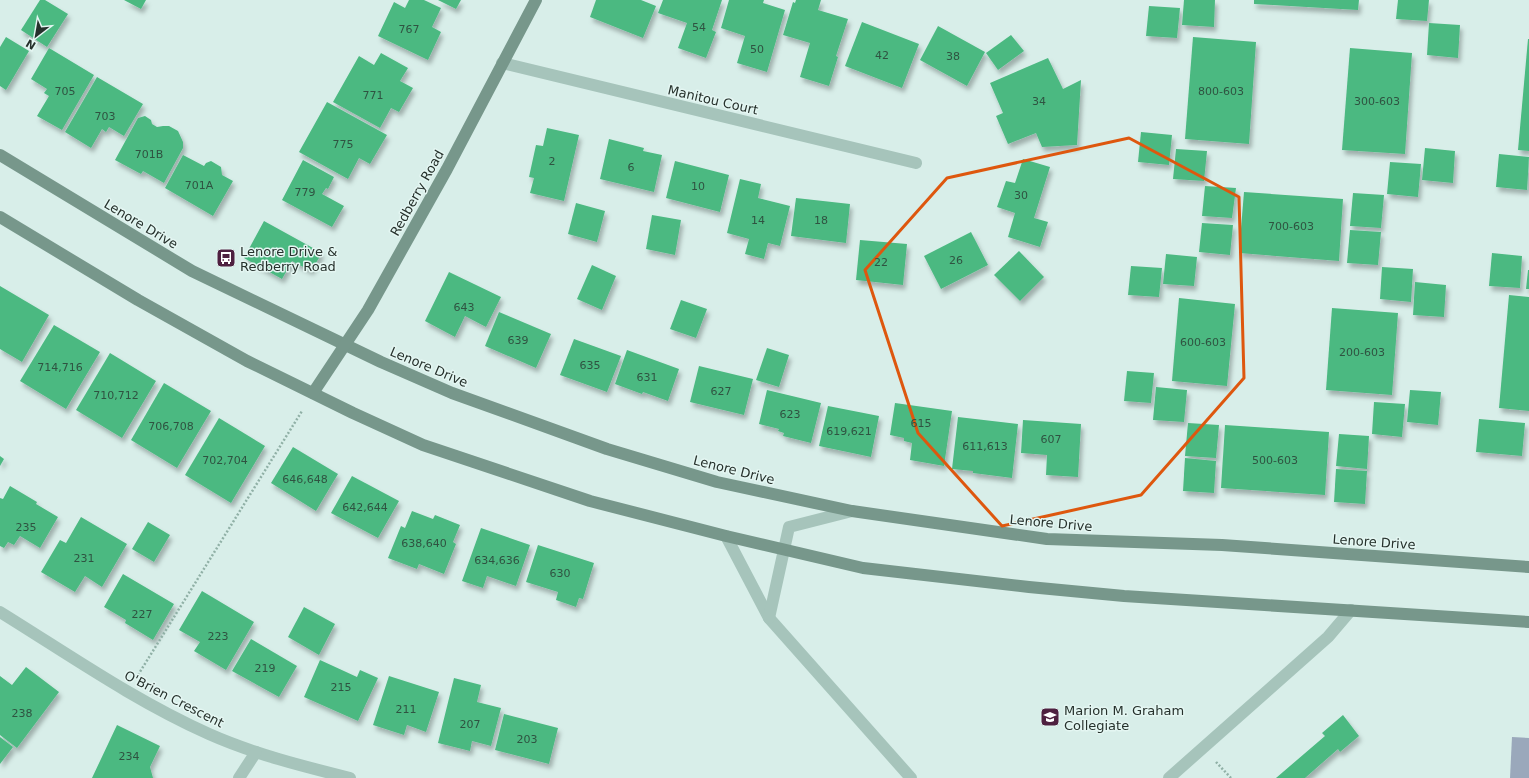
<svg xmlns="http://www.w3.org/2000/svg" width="1529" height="778" viewBox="0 0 1529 778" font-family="'DejaVu Sans',sans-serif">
<defs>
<filter id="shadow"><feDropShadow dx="2.5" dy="4.5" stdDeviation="2" flood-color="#0004"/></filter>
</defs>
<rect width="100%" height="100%" fill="#d8eee9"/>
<polygon fill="#9aa8bb" points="1512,737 1529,738 1529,778 1510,778"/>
<g fill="#4bb981" filter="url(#shadow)">
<polygon points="40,0 45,0 68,14 47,47 21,30"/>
<polygon points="124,0 146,0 141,9"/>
<polygon points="409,0 424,0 441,8 432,27 441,32 428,60 378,36 394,2 405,8"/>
<polygon points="438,0 461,0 456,9"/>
<polygon points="596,0 641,0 656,6 643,38 590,17"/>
<polygon points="663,0 722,0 712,30 716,32 706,58 678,48 687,23 658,13"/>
<polygon points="729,0 764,0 763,3 785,10 767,72 737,63 745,36 721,28"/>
<polygon points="796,0 821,0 818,10 848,19 836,56 838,57 829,86 800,77 810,43 783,35 793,2 795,3"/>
<polygon points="1184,0 1215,0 1214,27 1182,25"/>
<polygon points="1254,0 1359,0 1358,10 1254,4"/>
<polygon points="1398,0 1429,0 1427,21 1396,19"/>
<polygon points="1149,6 1180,8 1177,38 1146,36"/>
<polygon points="862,22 919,44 902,88 845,66"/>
<polygon points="1429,23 1460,25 1458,58 1427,55"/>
<polygon points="938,26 985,52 967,86 920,60"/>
<polygon points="1011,35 1024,51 998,70 986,53"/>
<polygon points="6,37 29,51 6,90 0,86 0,47"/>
<polygon points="1193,37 1256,42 1249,144 1185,139"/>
<polygon points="1528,39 1529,39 1529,151 1518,150"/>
<polygon points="49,48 94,75 62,130 37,116 49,96 44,93 47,89 31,79"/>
<polygon points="1350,48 1412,53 1405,154 1342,150"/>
<polygon points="381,53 408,68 400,81 413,88 399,112 391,108 380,128 333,102 359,56 374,65"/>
<polygon points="1048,58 1063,89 1081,80 1077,145 1042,147 1036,133 1008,144 996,116 1003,113 990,83"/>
<polygon points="97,77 143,104 124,136 109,127 106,132 102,129 91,148 65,132"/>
<polygon points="327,102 387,135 370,164 359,158 348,179 299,152"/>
<polygon points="145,116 151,120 152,124 157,127 163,126 169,126 178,131 183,142 183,148 164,183 143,171 141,174 115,160 138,118"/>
<polygon points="547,128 579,135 564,201 530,193 534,178 529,177 536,145 543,146"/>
<polygon points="1141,132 1172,135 1169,165 1138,162"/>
<polygon points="609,139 644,148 643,151 662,155 654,192 600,179"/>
<polygon points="1425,148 1455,151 1453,183 1422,180"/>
<polygon points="1176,149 1207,151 1204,181 1173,179"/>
<polygon points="1499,154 1529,157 1527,190 1496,187"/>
<polygon points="183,155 204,166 206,163 211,161 221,167 222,175 233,181 213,216 165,188"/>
<polygon points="1023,159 1050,167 1034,218 1048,222 1040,247 1008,237 1015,213 997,207 1006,181 1015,183"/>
<polygon points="303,160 334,177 328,189 326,188 322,194 344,206 332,227 282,200"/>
<polygon points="675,161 729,175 720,212 666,198"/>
<polygon points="1390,162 1421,164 1418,197 1387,194"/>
<polygon points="740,179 761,184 758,198 790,206 780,246 768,243 764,259 745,254 749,239 727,233"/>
<polygon points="1205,186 1236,188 1232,218 1202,216"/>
<polygon points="1244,192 1343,199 1339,261 1239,253"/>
<polygon points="1353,193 1384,195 1381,228 1350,226"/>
<polygon points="796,198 850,204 846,243 791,236"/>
<polygon points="576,203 605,211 597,242 568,234"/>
<polygon points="652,215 681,220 675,255 646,249"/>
<polygon points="264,221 322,253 311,271 292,261 282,279 244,258"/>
<polygon points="1202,223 1233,225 1230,255 1199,252"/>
<polygon points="1350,230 1381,232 1378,265 1347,263"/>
<polygon points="971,232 988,265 941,289 924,256"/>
<polygon points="860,240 907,244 903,285 856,280"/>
<polygon points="1019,251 1044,277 1020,301 994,275"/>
<polygon points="1492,253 1522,256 1520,288 1489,286"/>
<polygon points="1166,254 1197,257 1194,286 1163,284"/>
<polygon points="592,265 616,276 602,310 577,299"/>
<polygon points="1131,266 1162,268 1159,297 1128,295"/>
<polygon points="1382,267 1413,269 1411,302 1380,299"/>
<polygon points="1528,270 1529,270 1529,289 1526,289"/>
<polygon points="449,272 501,297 486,327 465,316 455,337 425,321"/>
<polygon points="1415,282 1446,285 1444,317 1413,315"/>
<polygon points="0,286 49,315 22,362 0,349"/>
<polygon points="1509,295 1529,297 1529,411 1499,408"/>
<polygon points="1179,298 1235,304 1227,386 1172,381"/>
<polygon points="681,300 707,309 696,338 670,329"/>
<polygon points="1332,308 1398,313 1392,395 1326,390"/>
<polygon points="499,312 551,334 536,368 485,346"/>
<polygon points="54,325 100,352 66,409 20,381"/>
<polygon points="574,339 621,356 607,392 560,375"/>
<polygon points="767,348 789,355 779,387 756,380"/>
<polygon points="627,350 679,369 668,401 643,392 642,394 615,384"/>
<polygon points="110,353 156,381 122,438 76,410"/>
<polygon points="699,366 753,379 744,415 690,402"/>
<polygon points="1127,371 1154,373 1151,403 1124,401"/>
<polygon points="164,383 211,411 177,468 131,440"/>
<polygon points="1156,387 1187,390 1184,422 1153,420"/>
<polygon points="767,390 821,403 811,443 783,436 784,433 778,431 779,429 759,424"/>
<polygon points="1410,390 1441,392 1438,425 1407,422"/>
<polygon points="1374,402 1405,404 1402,437 1372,434"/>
<polygon points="895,403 952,411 944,466 910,460 912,443 904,441 904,438 890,435"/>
<polygon points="828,406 879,416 871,457 819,446"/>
<polygon points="958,417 1018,424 1012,478 973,473 973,471 952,469"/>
<polygon points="219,418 265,446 231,503 185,475"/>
<polygon points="1479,419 1525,423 1522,456 1476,452"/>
<polygon points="1023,420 1081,424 1078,477 1046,475 1047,455 1021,453"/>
<polygon points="1188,423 1219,425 1216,458 1185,456"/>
<polygon points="1225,425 1329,432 1325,495 1221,488"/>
<polygon points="1339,434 1369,436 1367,469 1336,466"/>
<polygon points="293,447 338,474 316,511 271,483"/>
<polygon points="0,456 4,459 0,466"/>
<polygon points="1185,458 1216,461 1214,493 1183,491"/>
<polygon points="1336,469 1367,471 1365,504 1334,502"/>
<polygon points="352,476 399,501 378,538 331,513"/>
<polygon points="10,486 37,502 36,504 58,517 40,548 20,536 14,545 8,542 4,548 0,546 0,498 3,499"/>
<polygon points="412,511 433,519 435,515 460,525 453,542 456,544 444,574 419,564 417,569 388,558 401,526 405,528"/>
<polygon points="81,517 127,544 102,587 85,576 75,592 41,572 60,540 66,543"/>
<polygon points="148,522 170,535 154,562 132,549"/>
<polygon points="481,528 530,545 516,586 487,576 483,588 462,581"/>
<polygon points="538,545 594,563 583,599 579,598 576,607 556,600 558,592 526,582"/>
<polygon points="123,574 174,604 153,640 125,623 126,620 104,607"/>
<polygon points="202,591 254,622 226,670 194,651 200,642 179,630"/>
<polygon points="304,607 335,624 319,655 288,637"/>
<polygon points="251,639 297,666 279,697 232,671"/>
<polygon points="320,660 357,677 360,670 378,678 358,721 304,697"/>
<polygon points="26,667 59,692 17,748 0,735 0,676 12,685"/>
<polygon points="389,676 439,692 426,732 407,725 404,735 373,725"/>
<polygon points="454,678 481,685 477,702 501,708 491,746 472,741 470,751 438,743"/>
<polygon points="504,714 558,728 549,764 495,750"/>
<polygon points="1343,715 1359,736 1340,752 1338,749 1305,778 1276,778 1325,736 1322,733"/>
<polygon points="117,725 160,746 150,767 153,778 92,778"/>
<polygon points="0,737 13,747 0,764"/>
</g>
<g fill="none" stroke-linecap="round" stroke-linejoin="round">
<g stroke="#90b0a6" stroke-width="2.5" stroke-dasharray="2 2" stroke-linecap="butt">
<polyline points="138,675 302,411"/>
<polyline points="1216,762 1231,778"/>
</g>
<g stroke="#a6c4bb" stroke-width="12">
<polyline points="726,536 769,618 911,778"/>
<polyline points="769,618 789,527 852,511"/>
<polyline points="1169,778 1328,637 1351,610"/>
</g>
<g stroke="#a6c4bb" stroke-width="12">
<polyline points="502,63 916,163"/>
<path d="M0,612C68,654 135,701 209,734C254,754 302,766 350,778"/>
<polyline points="239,778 256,752"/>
</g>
<g stroke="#77978b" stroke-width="12">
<polyline points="0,155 192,271 381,362 452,393 607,449 717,482 852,511 1047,539 1222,545 1529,567"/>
<polyline points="0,217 138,300 247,361 353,413 423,445 590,501 726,536 863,568 1029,587 1124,596 1529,622"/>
<polyline points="313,393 368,310 447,169 536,0"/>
</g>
</g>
<path fill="none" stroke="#de570e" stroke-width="3" stroke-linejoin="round" d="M1129,138L1239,197L1244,378L1141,495L1002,526L918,433L865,270L947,178Z"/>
<defs>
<g id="bus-square" transform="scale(1)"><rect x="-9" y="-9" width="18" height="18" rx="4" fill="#4e2040" stroke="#e4f6f2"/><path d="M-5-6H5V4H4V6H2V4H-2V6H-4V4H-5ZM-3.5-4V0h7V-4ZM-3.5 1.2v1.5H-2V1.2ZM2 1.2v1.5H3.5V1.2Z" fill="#fff"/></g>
<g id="school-square" transform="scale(1)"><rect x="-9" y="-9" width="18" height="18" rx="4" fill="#4e2040" stroke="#e4f6f2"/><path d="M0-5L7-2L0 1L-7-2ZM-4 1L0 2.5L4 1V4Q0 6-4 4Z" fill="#fff"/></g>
</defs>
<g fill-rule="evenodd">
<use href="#bus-square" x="226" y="258"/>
<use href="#school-square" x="1050" y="717"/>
</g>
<g text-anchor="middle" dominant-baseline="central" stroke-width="3" stroke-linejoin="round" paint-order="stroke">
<g font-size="11" fill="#2f5341">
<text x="699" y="27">54</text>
<text x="409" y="29">767</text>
<text x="757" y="49">50</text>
<text x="882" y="55">42</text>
<text x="953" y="56">38</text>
<text x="65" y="91">705</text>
<text x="1221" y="91">800-603</text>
<text x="373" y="95">771</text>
<text x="1039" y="101">34</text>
<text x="1377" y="101">300-603</text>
<text x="105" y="116">703</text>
<text x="343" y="144">775</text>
<text x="149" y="154">701B</text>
<text x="552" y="161">2</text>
<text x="631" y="167">6</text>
<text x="199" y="185">701A</text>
<text x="698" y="186">10</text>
<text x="305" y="192">779</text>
<text x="1021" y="195">30</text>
<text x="758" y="220">14</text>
<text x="821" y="220">18</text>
<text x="1291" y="226">700-603</text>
<text x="956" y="260">26</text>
<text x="881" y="262">22</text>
<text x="464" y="307">643</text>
<text x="518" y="340">639</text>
<text x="1203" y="342">600-603</text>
<text x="1362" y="352">200-603</text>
<text x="590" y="365">635</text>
<text x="60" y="367">714,716</text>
<text x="647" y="377">631</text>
<text x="721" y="391">627</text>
<text x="116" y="395">710,712</text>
<text x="790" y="414">623</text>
<text x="921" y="423">615</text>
<text x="171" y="426">706,708</text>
<text x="849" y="431">619,621</text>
<text x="1051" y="439">607</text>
<text x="985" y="446">611,613</text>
<text x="225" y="460">702,704</text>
<text x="1275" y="460">500-603</text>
<text x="305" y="479">646,648</text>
<text x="365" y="507">642,644</text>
<text x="26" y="527">235</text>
<text x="424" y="543">638,640</text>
<text x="84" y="558">231</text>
<text x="497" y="560">634,636</text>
<text x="560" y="573">630</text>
<text x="142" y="614">227</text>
<text x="218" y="636">223</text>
<text x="265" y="668">219</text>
<text x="341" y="687">215</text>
<text x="406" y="709">211</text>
<text x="22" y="713">238</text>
<text x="470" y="724">207</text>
<text x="527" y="739">203</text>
<text x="129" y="756">234</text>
</g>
<g font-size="13" fill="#26312c" stroke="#e4f6f2">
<text transform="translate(713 100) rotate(13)">Manitou Court</text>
<text transform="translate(417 193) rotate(-61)">Redberry Road</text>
<text transform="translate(141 224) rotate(31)">Lenore Drive</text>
<text transform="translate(429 367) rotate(23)">Lenore Drive</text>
<text transform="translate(734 470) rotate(14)">Lenore Drive</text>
<text transform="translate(1051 523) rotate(5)">Lenore Drive</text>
<text transform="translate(1374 542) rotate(4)">Lenore Drive</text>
<text transform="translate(174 699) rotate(27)">O'Brien Crescent</text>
</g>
<g font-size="13" fill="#26312c" stroke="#e4f6f2" text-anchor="start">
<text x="240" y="251">Lenore Drive &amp;<tspan x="240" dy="15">Redberry Road</tspan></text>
<text x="1064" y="710">Marion M. Graham<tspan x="1064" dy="15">Collegiate</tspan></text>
</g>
</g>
<g transform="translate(36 36) rotate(211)" stroke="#e4f6f2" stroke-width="3" paint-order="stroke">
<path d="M0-3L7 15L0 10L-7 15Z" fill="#26312c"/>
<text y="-6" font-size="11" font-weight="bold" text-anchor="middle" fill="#26312c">N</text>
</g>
</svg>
